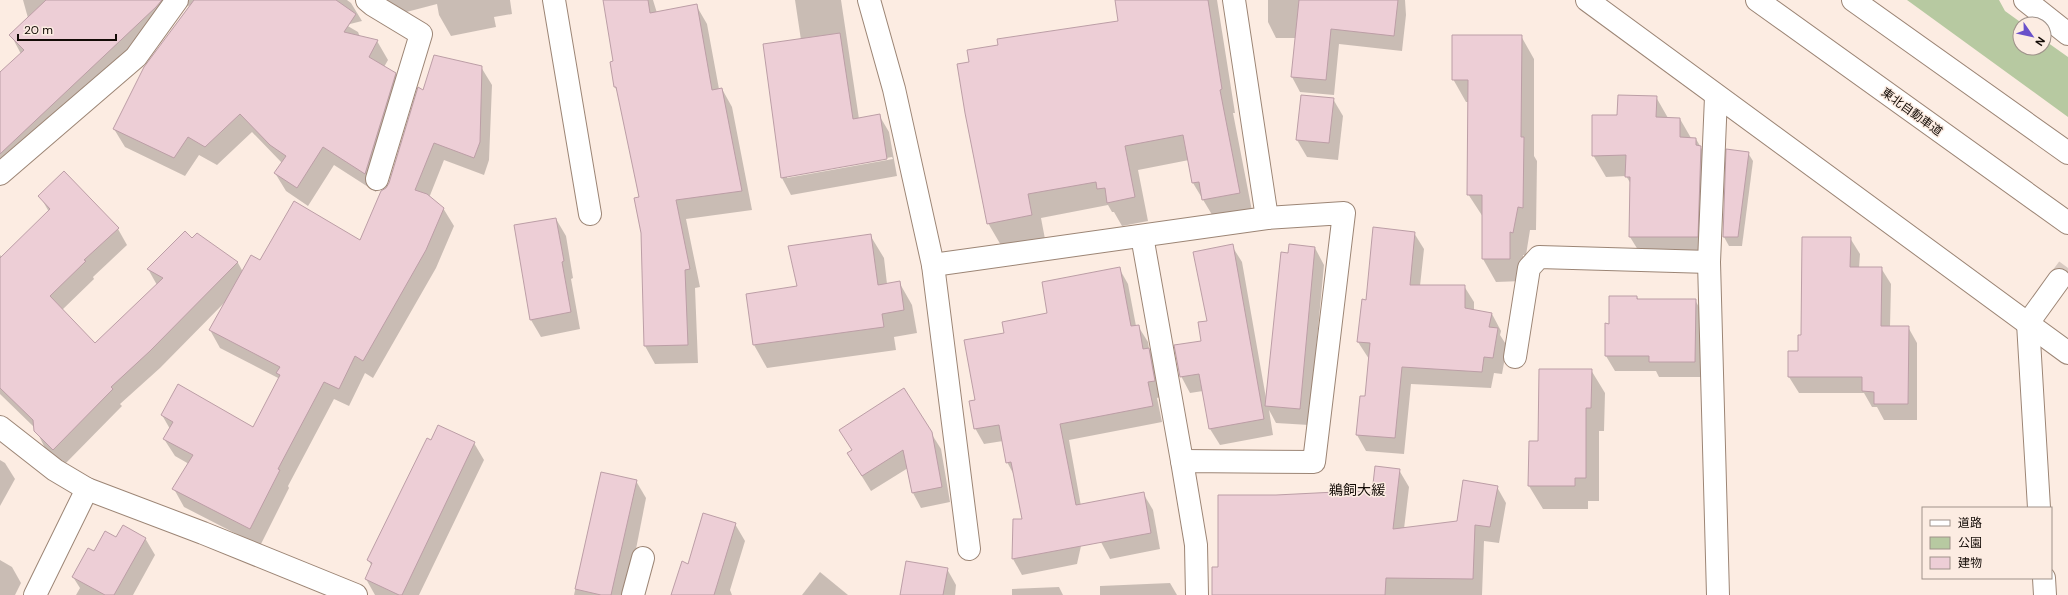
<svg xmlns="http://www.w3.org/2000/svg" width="2068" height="595" viewBox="0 0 2068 595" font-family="'DM Sans','Noto Sans JP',sans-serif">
<rect width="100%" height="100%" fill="#fcece2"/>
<polygon fill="#b7c9a1" points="1907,0 1999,0 2005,11 2023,24 2020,24 2020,48 2044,48 2044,40 2068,57 2068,117"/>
<g fill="#0003" fill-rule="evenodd">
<polygon points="23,0 347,0 351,3 362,21 346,25 358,32 360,37 377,41 388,60 384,67 395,74 406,93 376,192 334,165 308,206 286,191 275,173 282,163 252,132 217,165 199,155 185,176 125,147 114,129 145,67 190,5 178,11 0,169 0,74 21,54 11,35 28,18"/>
<polygon points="387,0 510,0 512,14 494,17 496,27 451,36 439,15 437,4 395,15"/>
<polygon points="604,0 653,0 657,13 696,5 707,24 719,89 722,89 732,107 752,210 686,219 700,287 695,288 698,363 655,364 645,346 640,198 618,93 615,87 615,62"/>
<path d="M795,0H841L859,119L879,115L889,132L897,176L791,195L782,178L764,45L801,40ZM892,157L893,159L787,178V176Z"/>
<polygon points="1116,0 1217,0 1235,113 1233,113 1253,216 1217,223 1193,183 1189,160 1138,170 1148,221 1122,226 1114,212 1112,212 1108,205 1041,218 1045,239 1002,247 988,223 1119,22"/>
<polygon points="1268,0 1405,0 1406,15 1402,51 1339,44 1334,95 1300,92 1292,77 1296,38 1276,38 1268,22"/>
<polygon points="1521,36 1534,59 1534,156 1537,161 1536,230 1530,230 1526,255 1523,255 1523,281 1496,282 1483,259 1483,217 1468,194 1469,102 1466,102 1453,79"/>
<polygon points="481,67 492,85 489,160 484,175 444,160 429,198 443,208 454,226 436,268 373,378 365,373 349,406 334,399 288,486 289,488 260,546 184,507 174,489 189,464 175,456 164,439 170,429 162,415 254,428 280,379 220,348 210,330 225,302 160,368 120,404 122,406 63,466 45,448 35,428 0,394 0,255 2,257 49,212 40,196 118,229 127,245 93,277 94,279 62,310 95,344 157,285 148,269 192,239 197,234 238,263 243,272 260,262 360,241 390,183 423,91"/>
<polygon points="1656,97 1668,118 1680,119 1691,138 1696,139 1713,168 1709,258 1643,258 1630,237 1631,184 1626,176 1606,177 1593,155 1618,116"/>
<polygon points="1333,99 1343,116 1338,160 1307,157 1297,140"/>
<polygon points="1748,153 1753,161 1742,246 1729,246 1724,237"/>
<polygon points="556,219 566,236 573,278 571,279 580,329 541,337 531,320 515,226"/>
<polygon points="1414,233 1424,249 1420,286 1464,286 1474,302 1474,311 1492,314 1501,331 1500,335 1507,346 1502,374 1494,373 1491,388 1411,384 1404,454 1366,451 1357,435 1366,397 1369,359 1358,342 1367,301"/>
<polygon points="870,235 884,258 887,284 899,282 912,305 917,333 894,337 896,350 767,368 754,345 798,287"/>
<polygon points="1850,238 1860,254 1859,268 1881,268 1891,284 1890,327 1908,327 1917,343 1917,420 1884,420 1877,407 1872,407 1864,393 1799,393 1789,377 1799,352 1802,336"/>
<polygon points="1232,246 1242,262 1266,398 1289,254 1315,248 1324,265 1309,425 1276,423 1269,410 1273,435 1220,445 1210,429 1203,391 1190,393 1181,376 1202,342"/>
<polygon points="1119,268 1128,284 1136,326 1138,326 1148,342 1149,349 1158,365 1164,396 1157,398 1162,422 1069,440 1085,528 1077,564 1022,575 1013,559 1014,520 1023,520 1014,475 1007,462 1003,441 984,444 975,428 977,400 1005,333 1048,313"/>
<polygon points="1637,297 1639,300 1695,300 1704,316 1704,377 1659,377 1656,371 1615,371 1606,356"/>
<polygon points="1591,370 1605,393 1604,431 1599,431 1599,501 1588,501 1588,509 1543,509 1529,486 1539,442"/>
<polygon points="931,433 941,449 950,502 921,508 913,493 908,468 871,491 848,454 853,451"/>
<polygon points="431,442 474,443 484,460 419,595 375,595 366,579 372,566 368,560"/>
<polygon points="0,460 5,463 15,479 0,506"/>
<polygon points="1399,470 1409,487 1404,529 1457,522 1497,487 1506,503 1499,543 1484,541 1482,595 1213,595 1219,568 1373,494"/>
<polygon points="602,473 636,481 646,498 627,595 574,595"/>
<polygon points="1143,493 1153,510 1160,549 1110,559 1101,542"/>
<polygon points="735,524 745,541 730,590 732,595 672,595 688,565"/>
<polygon points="116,538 145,538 155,555 133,595 76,595 80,588 73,577"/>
<polygon points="0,560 12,567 21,583 15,595 0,595"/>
<polygon points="947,569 956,585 955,595 901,595"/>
<polygon points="820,572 848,595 802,595"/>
<polygon points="1170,583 1177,595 1100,595 1100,586"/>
<polygon points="1059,587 1063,595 1012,595 1012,589"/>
</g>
<g fill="#edced6" stroke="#bc9ea6">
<polygon points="46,0 162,0 156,7 0,154 0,72 24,50 9,35"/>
<polygon points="194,0 336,0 356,14 344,32 378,40 369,57 396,73 365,174 323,147 297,188 274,173 286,156 270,145 240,114 205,147 188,137 174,158 113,129 144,67"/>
<polygon points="603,0 648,0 650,13 697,4 712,90 722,88 742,191 676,200 690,269 685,270 688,345 644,346 641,233 634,198 639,197 616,87 614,87 610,62 613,61"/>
<polygon points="1115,0 1208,0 1222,89 1220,90 1240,193 1202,200 1199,182 1192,183 1183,135 1125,146 1135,197 1107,203 1105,188 1097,189 1096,182 1028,194 1032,215 987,224 965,113 957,64 969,62 967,50 998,45 997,39 1118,21"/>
<polygon points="1299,0 1398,0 1394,36 1331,29 1326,80 1291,77"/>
<polygon points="840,33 853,119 880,114 887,159 781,178 763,44"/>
<polygon points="1452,35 1522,35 1521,137 1524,137 1523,208 1518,207 1513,233 1510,232 1510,259 1482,259 1482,195 1467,195 1468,80 1452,80"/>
<polygon points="434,55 482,66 480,142 474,158 434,143 415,190 427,194 444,208 426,250 363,361 355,356 339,389 324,382 278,469 280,470 250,529 172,489 193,455 163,439 173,422 161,415 178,384 253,427 280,375 276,373 280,367 209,330 251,255 260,260 294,201 360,240 381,191 386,188 389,183 418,87 423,90"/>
<polygon points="1301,95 1334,98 1329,143 1296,140"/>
<polygon points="1618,95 1657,96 1656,117 1680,118 1680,137 1696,138 1696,145 1701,146 1698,237 1629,237 1630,177 1625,177 1626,155 1592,156 1592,115 1617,115"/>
<polygon points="1726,149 1749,152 1738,237 1723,237"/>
<polygon points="64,171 119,228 84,260 86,261 50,296 95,343 163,278 147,269 185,231 192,238 197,233 238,262 150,351 111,387 113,389 53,450 34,431 33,420 0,388 0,258 50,209 38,196"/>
<polygon points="556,218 564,261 562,262 571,312 530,320 514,225"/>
<polygon points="1373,227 1415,232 1410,285 1465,285 1465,308 1492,313 1489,327 1498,328 1493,358 1484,357 1482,372 1402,367 1395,438 1356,435 1360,396 1365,396 1370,343 1357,342 1362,299 1366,300"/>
<polygon points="871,234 878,285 900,281 904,310 882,314 884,327 753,345 746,294 797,286 788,246"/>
<polygon points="1802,237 1851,237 1850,267 1882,267 1881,326 1909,326 1908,404 1874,404 1874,392 1862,391 1862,377 1788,377 1788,351 1798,351 1798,335 1801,335"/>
<polygon points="1233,244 1264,419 1209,429 1199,374 1180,377 1174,345 1201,341 1198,322 1207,321 1193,252"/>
<polygon points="1289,244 1315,247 1300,409 1265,406 1281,252 1288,253"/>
<polygon points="1120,267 1131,326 1139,325 1143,349 1149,348 1155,381 1148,382 1153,406 1060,424 1076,505 1144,492 1151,533 1012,559 1013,519 1022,519 1011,462 1006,463 999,425 974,429 969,401 975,400 964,340 1004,333 1002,322 1047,313 1042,282"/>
<polygon points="1609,296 1637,296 1637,299 1696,299 1695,362 1649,362 1649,356 1605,356 1605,323 1609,324"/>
<polygon points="1539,369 1592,369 1591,408 1586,408 1586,478 1575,478 1575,486 1528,486 1529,441 1538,441"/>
<polygon points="904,388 932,432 942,487 912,493 903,450 862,476 847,453 852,450 839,430"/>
<polygon points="438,425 475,442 402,595 399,595 365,579 372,563 367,560 427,438 431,440"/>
<polygon points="1375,466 1400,469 1393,529 1457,521 1463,480 1498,486 1490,527 1475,525 1473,579 1386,578 1385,595 1212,595 1212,567 1218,567 1218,495 1276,495 1356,491 1372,493"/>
<polygon points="601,472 637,480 611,595 601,595 575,589"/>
<polygon points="703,513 736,523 714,595 671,595 682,561 688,564"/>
<polygon points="123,525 146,538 114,595 105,595 72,577 88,548 94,551 105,531 116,537"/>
<polygon points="906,561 948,568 943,595 900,595"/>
</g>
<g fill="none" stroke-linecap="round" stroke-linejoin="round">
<polyline stroke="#d9cac1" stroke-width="22" stroke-dasharray="22 11" stroke-linecap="butt" points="2059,280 2068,268"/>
<g stroke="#9c8575" stroke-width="24">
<g id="minor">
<polyline points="367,0 373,5 421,34 377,179"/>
<polyline points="554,0 590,214"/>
<polyline points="869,0 894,89 933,265 969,549"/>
<polyline points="1234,0 1267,218"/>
<polyline points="1587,0 2068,353"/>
<polyline points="2025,0 2068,34"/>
<polyline points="1716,97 1709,262 1718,595"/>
<polyline points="0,174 136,57 177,0"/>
<polyline points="1142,236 1182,461"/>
<polyline points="933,265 1267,218 1344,213 1314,462 1182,461 1196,545 1197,595"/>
<polyline points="1515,357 1529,268 1539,257 1709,262"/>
<polyline points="0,427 55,470 87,489 203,533 356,595"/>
<polyline points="2039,508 2028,323 2059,280"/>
<polyline points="2044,578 2045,595"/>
<polyline points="35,595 87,489"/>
<polyline points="633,595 643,558"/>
</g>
</g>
<g stroke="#9c8575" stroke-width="24">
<g id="motorway">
<polyline points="1757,0 2068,223"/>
<polyline points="1853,0 2068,153"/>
</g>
</g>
<use href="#minor" stroke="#fff" stroke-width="22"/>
<use href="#motorway" stroke="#fff" stroke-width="22"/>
</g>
<g text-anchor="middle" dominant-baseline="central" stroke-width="3" stroke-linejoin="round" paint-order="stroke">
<g font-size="12" fill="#130b06" stroke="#fcece2">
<text transform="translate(1912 112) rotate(36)">東北自動車道</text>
</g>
<g font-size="14" fill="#130b06" stroke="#fcece2">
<text x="1357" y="490">鵜飼大緩</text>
</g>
</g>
<rect x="1922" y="507" width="130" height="72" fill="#fcece2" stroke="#9f928a"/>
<rect x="1930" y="520" width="20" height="6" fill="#ffffff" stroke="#9f928a"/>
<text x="1958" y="527" font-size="12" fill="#130b06">道路</text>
<rect x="1930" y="537" width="20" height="12" fill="#b7c9a1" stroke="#9f928a"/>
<text x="1958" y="547" font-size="12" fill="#130b06">公園</text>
<rect x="1930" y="557" width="20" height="12" fill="#edced6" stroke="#9f928a"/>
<text x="1958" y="567" font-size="12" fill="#130b06">建物</text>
<g transform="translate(2032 36) rotate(124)"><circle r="19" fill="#fcece2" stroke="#9f928a"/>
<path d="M0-3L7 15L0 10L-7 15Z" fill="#6951ca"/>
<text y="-6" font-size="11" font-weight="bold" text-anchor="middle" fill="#130b06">N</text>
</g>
<path d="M18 34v6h98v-6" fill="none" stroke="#130b06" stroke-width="2"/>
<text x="24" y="34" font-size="12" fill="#130b06" stroke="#fcece2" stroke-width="3" paint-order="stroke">20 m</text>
</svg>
